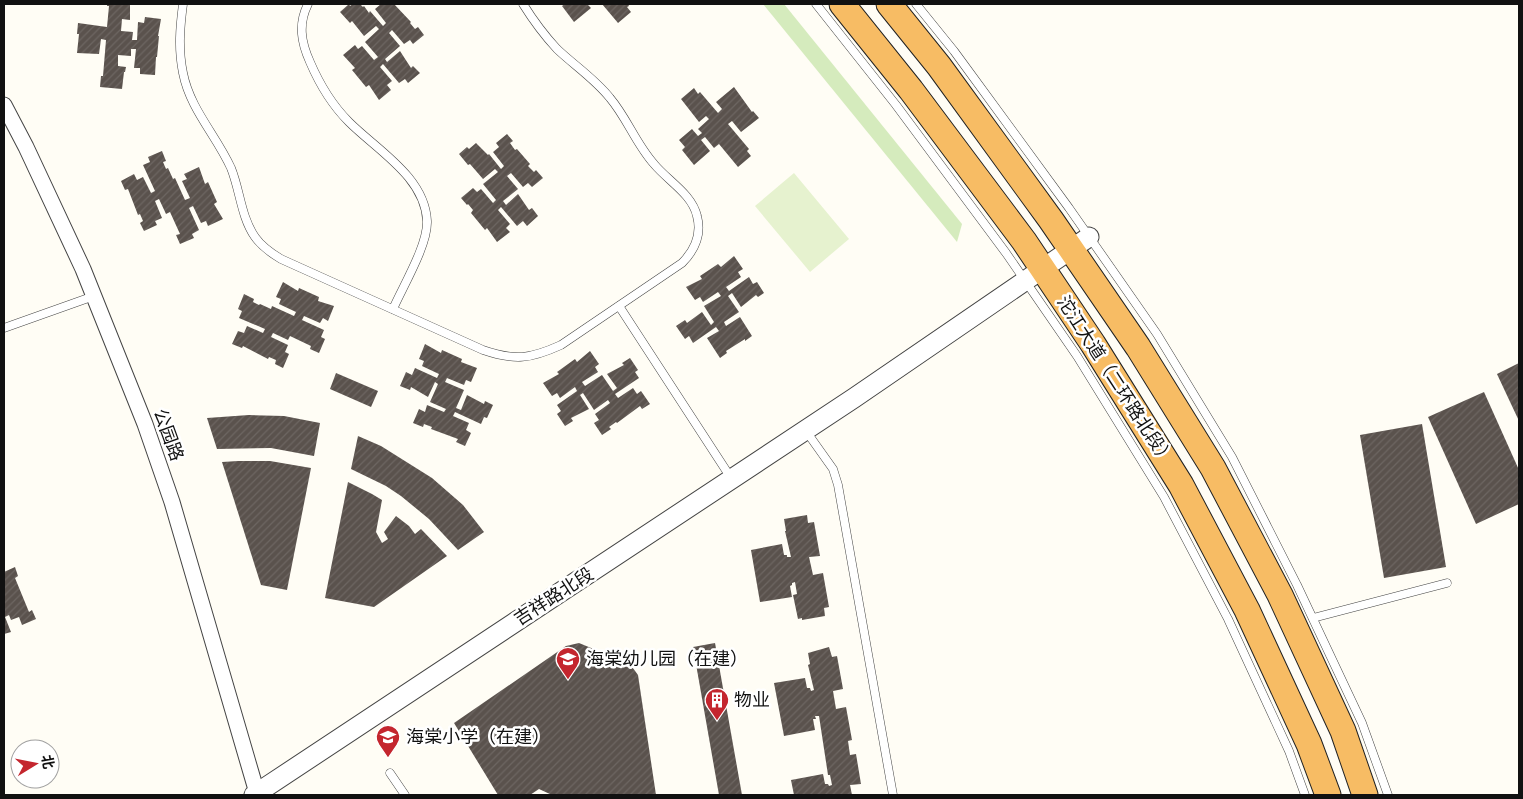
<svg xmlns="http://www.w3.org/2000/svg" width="1523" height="799" viewBox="0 0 1523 799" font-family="Spectral,'Noto Sans SC',serif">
<defs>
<pattern id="building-hatch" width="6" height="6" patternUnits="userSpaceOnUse" patternTransform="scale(1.25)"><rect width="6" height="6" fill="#5a524d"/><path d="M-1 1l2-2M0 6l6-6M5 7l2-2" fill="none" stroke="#6d6662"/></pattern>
</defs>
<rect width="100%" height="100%" fill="#fffdf5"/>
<polygon fill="#d5ebbd" points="763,4 784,4 962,224 957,242"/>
<polygon fill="#e6f2cf" points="794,173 849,239 810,272 755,206"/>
<g fill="url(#building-hatch)">
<polygon points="107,4 130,4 130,20 122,19 121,31 133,32 132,40 137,40 138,22 144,23 145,17 161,19 158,36 159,36 157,57 156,57 155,75 140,74 140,68 134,68 136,49 131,49 131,56 118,55 118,66 126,67 125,72 124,72 122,89 100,87 101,76 103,76 106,40 101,39 99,54 77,53 79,34 77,34 78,23 107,27 109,6 107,6"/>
<polygon points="349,4 350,6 353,4 360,4 363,7 364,6 369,13 370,11 383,26 386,23 375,9 381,4 394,4 411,22 410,23 415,29 418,27 424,35 413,44 410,40 404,44 392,30 389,33 400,46 385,59 387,62 400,51 411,68 413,66 420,73 408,83 405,79 399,83 383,64 380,67 392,81 387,85 391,90 379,100 369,85 366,87 352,70 355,68 343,55 355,45 358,49 362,46 374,60 378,57 365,42 379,29 376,26 364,36 352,21 350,23 340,12"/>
<polygon points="565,4 587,4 591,8 574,22 562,6"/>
<polygon points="602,4 628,4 629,6 627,7 631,12 618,23"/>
<polygon points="734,87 752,112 753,111 759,118 741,132 732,121 728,124 749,149 747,151 751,156 738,167 719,144 714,148 705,137 701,140 710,151 694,165 682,150 685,147 679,140 692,129 698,136 702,133 698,129 709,119 706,116 699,122 681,99 694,88 698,94 700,92 718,113 722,109 716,102"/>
<polygon points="507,134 513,141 510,143 515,150 517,149 530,164 528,166 534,172 536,170 543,178 532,187 528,183 523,187 511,173 507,176 518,189 503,201 506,205 518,194 529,210 532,208 538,216 527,226 523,221 517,226 501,207 498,210 510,224 506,228 510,232 497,242 487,228 485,230 471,213 473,210 468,204 467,205 461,198 473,188 477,192 481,189 493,203 496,200 483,184 498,172 495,169 483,179 470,164 468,165 459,154 467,147 469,149 476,143 488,155 489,154 501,169 504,166 493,152 499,147 496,143"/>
<polygon points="162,151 166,161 163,162 166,169 168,168 173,179 175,178 185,200 190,198 182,181 187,179 184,174 199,167 205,184 208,182 217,202 214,204 223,219 208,226 206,221 201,223 193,206 189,208 199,230 192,234 194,238 180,244 176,235 180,234 170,212 166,214 159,199 155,201 162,218 155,221 157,225 144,231 140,223 143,221 140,214 138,215 128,189 125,190 121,181 134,174 137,180 143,177 151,193 155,191 143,165 150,162 148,157"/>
<polygon points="734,256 743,269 738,272 741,277 726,287 729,291 749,277 753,284 757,282 764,293 758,297 756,295 741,307 732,293 728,296 739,312 724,322 726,326 740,317 752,336 745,341 745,339 726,351 727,353 720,358 707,338 719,331 716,327 693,343 689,336 685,339 676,326 685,320 687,323 702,312 711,325 714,322 704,306 721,296 718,292 703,302 700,297 695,300 686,287 702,279 700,276 718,264 721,267"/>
<polygon points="283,282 298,291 299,288 319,297 318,301 334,306 328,321 323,318 320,323 304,316 302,320 324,330 321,337 325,339 319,353 310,349 311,346 290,336 288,340 273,333 271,337 288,345 285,352 289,354 283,368 275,364 276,360 269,357 268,359 243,346 242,348 232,344 238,331 244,333 247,326 263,333 265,329 239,318 242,311 238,309 244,294 254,299 253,302 259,305 260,304 271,309 272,306 294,316 296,312 279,304 281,299 276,297"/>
<polygon points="425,344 441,353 442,350 462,359 461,362 477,368 471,382 466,380 464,385 447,378 445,382 464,390 456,408 461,410 467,395 484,404 485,401 493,405 487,418 484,417 481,424 455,412 453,416 469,423 466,430 471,433 465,446 456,442 458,439 431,429 432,427 424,424 423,427 413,423 419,409 425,412 427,405 444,412 446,409 430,402 438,384 435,382 428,397 411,387 410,390 400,386 406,372 412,375 415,368 437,378 439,374 422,366 424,361 419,359"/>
<polygon points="590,351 599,364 595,367 598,372 582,382 585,386 602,375 613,391 617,388 607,374 624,365 622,363 630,358 638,370 635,372 639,378 615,394 618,398 633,388 637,394 641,391 650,404 642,409 640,406 617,423 616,422 609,427 611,429 602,435 594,423 599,420 595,414 610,403 608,400 594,410 583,393 580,395 589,409 571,418 573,421 565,426 557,414 561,411 557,405 577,391 575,387 560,398 557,393 552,396 543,383 559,374 557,372 575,359 577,362"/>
<polygon points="1519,363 1519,421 1497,374"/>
<polygon points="336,373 378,391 371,407 330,389"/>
<polygon points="1484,392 1519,470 1519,504 1476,524 1428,417"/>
<polygon points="249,415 284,416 320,423 314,456 271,448 217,449 207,418"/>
<polygon points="1422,424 1446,567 1384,578 1360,435"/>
<polygon points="358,436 381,446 432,478 463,505 484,532 458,550 429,519 401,496 386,486 351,469"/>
<polygon points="238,461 270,461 311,468 287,590 261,585 222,462"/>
<polygon points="348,482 372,494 382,500 376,532 382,543 388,539 384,532 396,516 409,526 415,534 421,529 447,556 374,607 325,598"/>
<polygon points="807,515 808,523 814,522 820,556 809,557 813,575 823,573 829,607 824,608 825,616 802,620 802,618 798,619 793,595 797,594 795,582 792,583 792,585 790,586 792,597 760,602 751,550 782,544 784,555 787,555 787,557 791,557 785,531 786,531 784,519"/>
<polygon points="15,567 18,576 15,578 29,612 32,610 36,619 22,625 19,617 11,620 9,615 5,617 11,632 4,634 4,581 5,581 4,572"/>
<polygon points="579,643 630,664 638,675 656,795 552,795 539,789 530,795 498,795 454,723 566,646"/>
<polygon points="715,643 742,795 719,795 693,647"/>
<polygon points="829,647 832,657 837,656 843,689 833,691 836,709 846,707 852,740 848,741 850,755 856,754 861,784 850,785 852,795 794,795 791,780 823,774 825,784 828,784 829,786 832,785 830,775 828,775 819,716 815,716 816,719 813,719 815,730 784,736 774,683 805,678 807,688 810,688 811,691 814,690 808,665 810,664 808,653"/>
</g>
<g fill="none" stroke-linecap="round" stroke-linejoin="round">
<g stroke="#444" stroke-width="9">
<g id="service">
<path d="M183,4C180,27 178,49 183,73C190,109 216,135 231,168C240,190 241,217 255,237C262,247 271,253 281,259L483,350C515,361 530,359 561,345L682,263C695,250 702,235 697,216C692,194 668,181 654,164C636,144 627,118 610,98C595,79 575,66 557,49C544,35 533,20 523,4"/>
<path d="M308,4C298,24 301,42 310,62C319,83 332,105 349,122C377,150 425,177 427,221C428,245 403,286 393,309"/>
<polyline points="816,4 896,105 1006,253 1077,356 1164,497 1228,619 1289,751 1305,795"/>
<polyline points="916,4 954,51 1069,208 1157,334 1232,457 1297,585 1362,723 1388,795"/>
<polyline points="619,306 731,478"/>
<polyline points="4,328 94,296"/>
<polyline points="806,431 833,469 838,485 893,795"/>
<polyline points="1313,618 1447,583"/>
<polyline points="390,773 405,795"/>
</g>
</g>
<g stroke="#444" stroke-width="17">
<polyline id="minor" points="4,105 26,147 83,269 145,424 172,502 257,793"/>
</g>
<g stroke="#444" stroke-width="21">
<polyline id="tertiary" points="254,795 854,398 1089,237"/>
</g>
<g stroke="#222" stroke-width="27">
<g id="trunk">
<polyline points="842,4 911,90 1024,241 1093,344 1181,485 1247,610 1309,744 1328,795"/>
<polyline points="889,4 939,66 1051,220 1138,347 1213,468 1280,595 1343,731 1365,795"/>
</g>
</g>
<use href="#service" stroke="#fff" stroke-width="8"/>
<use href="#minor" stroke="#fff" stroke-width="15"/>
<use href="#tertiary" stroke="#fff" stroke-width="19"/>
<use href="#trunk" stroke="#f7bc64" stroke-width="25"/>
</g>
<defs>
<g id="school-pin" transform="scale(1.25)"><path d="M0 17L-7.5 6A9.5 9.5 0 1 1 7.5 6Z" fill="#c4262e" stroke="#fff"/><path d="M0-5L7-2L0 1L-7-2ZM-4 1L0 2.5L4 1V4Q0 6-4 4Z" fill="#fff"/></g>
<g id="building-pin" transform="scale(1.25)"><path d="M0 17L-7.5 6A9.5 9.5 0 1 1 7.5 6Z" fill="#c4262e" stroke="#fff"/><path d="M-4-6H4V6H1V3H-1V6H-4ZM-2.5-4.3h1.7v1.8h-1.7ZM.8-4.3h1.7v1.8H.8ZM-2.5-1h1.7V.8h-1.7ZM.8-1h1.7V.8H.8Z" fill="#fff"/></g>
</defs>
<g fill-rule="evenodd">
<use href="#school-pin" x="568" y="659"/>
<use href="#building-pin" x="717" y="700"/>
<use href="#school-pin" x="388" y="737"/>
</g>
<g text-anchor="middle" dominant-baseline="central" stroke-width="5" stroke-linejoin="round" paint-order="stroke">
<g font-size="18" fill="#111" stroke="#fff">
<text transform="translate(1115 381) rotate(57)">沱江大道（二环路北段）</text>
<text transform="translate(168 435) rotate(70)">公园路</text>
<text transform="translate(554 597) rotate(-33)">吉祥路北段</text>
</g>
<g font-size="18" fill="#111" stroke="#fff" text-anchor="start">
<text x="586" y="659">海棠幼儿园（在建）</text>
<text x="734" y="700">物业</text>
<text x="406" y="737">海棠小学（在建）</text>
</g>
</g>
<rect width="1523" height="799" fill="none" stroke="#111111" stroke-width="10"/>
<g transform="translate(35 764) rotate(80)"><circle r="24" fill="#ffffff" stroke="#a0a0a0"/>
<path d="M0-4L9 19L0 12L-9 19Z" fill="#c4262e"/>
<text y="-8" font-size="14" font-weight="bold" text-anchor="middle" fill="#111111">北</text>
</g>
</svg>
